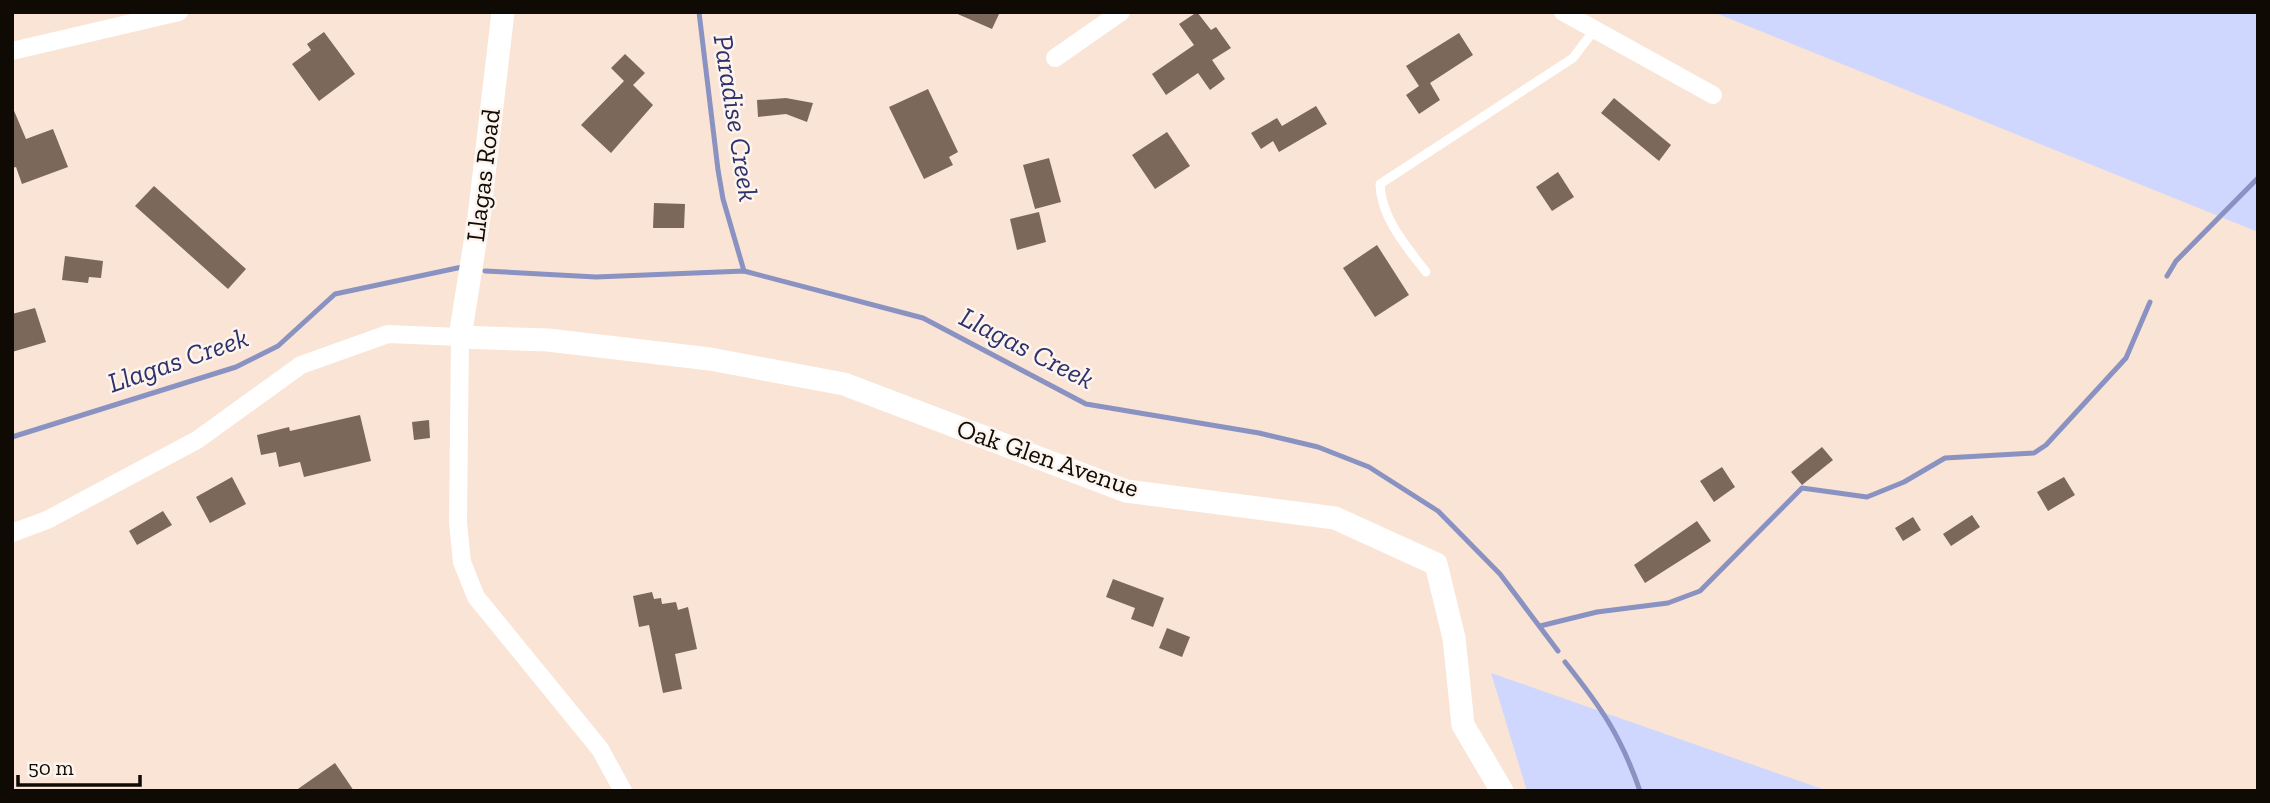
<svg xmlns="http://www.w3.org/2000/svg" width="2270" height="803" viewBox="0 0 2270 803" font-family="'Zilla Slab',serif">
<rect width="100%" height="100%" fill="#fae4d5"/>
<g fill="#cfd7ff">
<polygon points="1714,12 2258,12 2258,232 1713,12"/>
<polygon points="1491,673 1828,791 1527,791"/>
</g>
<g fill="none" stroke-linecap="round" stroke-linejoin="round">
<g stroke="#8a92c2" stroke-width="5">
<polyline points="699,12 718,170 723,199 744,271"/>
<polyline points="485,271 596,277 744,271 923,318 1086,404 1259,433 1318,447 1369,467 1438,511 1500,574 1558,651"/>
<polyline points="2167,276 2176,261 2258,178"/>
<polyline points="12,437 236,367 278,346 335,294 462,267"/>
<polyline points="1540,626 1597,612 1668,603 1700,591 1802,488 1867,497 1904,482 1945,458 2034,453 2046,445 2126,358 2150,302"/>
<path d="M1565,662C1601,707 1621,736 1640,791"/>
</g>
</g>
<g fill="#7b685b">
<polygon points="953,12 1000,12 992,29"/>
<polygon points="1197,12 1211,30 1216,27 1231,48 1212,60 1225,79 1210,90 1198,73 1166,95 1152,74 1194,45 1179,24"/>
<polygon points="324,32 355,74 319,101 292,64 311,50 307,44"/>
<polygon points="1459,33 1473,55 1430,83 1440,100 1419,114 1406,95 1419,86 1406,66"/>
<polygon points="625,54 645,73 633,85 653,105 611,153 581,125 624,81 611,68"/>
<polygon points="928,89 958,152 949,157 953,165 924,179 889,107"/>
<polygon points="786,98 813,103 807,122 786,114 758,117 757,100"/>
<polygon points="1614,98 1671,145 1659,161 1601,113"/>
<polygon points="12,106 26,139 53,129 68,167 22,184 16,167 12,168"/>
<polygon points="1316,106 1327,124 1279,152 1273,141 1261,149 1251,133 1277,118 1282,126"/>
<polygon points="1167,132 1190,166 1155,189 1132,155"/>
<polygon points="1049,158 1061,202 1035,209 1023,165"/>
<polygon points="1558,172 1574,197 1552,211 1536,187"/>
<polygon points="154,186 246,269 228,289 135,206"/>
<polygon points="654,203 685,204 684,228 653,228"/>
<polygon points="1039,212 1046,242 1017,250 1010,219"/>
<polygon points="1377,245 1409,295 1375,317 1343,268"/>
<polygon points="65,256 103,261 101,278 89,277 88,283 62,280"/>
<polygon points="35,308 46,342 12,352 12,314"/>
<polygon points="360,415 371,461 304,477 300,462 279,467 276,452 261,455 257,435 289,427 290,431"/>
<polygon points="429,420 430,438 414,440 412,422"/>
<polygon points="1822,447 1833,460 1802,485 1791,472"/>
<polygon points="1722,467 1735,487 1714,502 1700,481"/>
<polygon points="232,477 246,504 210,523 196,497"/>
<polygon points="2064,477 2075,495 2048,511 2037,492"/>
<polygon points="163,511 172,525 137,545 129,531"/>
<polygon points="1972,515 1980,527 1951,546 1943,534"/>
<polygon points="1913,517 1921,530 1903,541 1895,528"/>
<polygon points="1697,521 1711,541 1645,583 1634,565"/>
<polygon points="1113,579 1164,598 1153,627 1131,619 1135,608 1106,597"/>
<polygon points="652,592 654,599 661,598 662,604 676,602 678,610 688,607 697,649 675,654 682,689 663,693 649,625 639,627 633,596"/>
<polygon points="1167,628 1190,637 1182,657 1159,648"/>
<polygon points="335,763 354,791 295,791"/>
</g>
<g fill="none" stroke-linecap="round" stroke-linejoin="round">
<path stroke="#fff" stroke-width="9" d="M1426,272C1406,246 1381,218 1380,184L1573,58L1595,29"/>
<g stroke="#fff" stroke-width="18">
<polyline points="1563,12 1713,95"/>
<polyline points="12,51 179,12"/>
<polyline points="1055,58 1121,12"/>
<polyline points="12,533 47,520 197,440 301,365 388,334 460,337 458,523 462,562 476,597 600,749 623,791"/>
</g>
<polyline stroke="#fff" stroke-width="23" points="503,12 479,217 460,337 548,340 710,359 844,384 1126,491 1335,518 1436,564 1454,638 1463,725 1502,791"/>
</g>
<g text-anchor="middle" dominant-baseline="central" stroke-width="5" stroke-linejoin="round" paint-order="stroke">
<g font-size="26" fill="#100a05" stroke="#fdf4ee">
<text transform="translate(483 175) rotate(-83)">Llagas Road</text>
<text transform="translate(1048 458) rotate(19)">Oak Glen Avenue</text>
</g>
<g font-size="28" font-style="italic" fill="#2d316c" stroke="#fdf4ee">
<text transform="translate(736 118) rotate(81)">Paradise Creek</text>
<text transform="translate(1027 348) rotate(27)">Llagas Creek</text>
<text transform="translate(178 360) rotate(-19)">Llagas Creek</text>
</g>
</g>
<rect width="2270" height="803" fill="none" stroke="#100a05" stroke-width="28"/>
<path d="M18 775v10h122v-10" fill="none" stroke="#100a05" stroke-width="3.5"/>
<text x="28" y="775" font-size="21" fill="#100a05" stroke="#fdf4ee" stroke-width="5" paint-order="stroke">50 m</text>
</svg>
